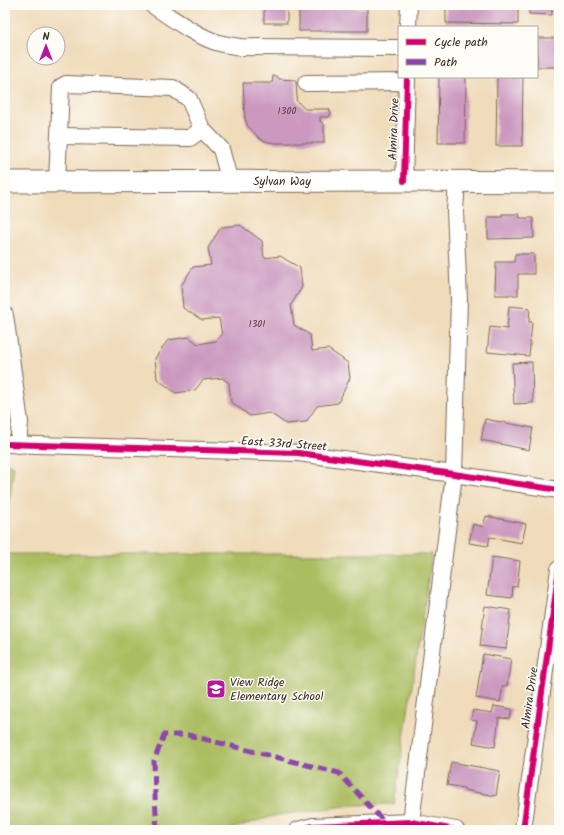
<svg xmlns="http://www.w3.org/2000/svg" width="564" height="835" viewBox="0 0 564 835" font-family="Kalam,sans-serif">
<rect width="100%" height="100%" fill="#fdfcf7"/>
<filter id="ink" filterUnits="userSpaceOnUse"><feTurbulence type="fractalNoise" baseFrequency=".025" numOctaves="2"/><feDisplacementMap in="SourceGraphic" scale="8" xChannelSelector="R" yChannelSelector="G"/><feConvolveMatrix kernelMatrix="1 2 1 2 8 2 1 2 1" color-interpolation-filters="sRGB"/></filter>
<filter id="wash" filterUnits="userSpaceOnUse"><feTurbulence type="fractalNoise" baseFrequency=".012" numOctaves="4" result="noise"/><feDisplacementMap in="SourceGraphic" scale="16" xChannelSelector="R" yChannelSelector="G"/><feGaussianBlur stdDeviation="0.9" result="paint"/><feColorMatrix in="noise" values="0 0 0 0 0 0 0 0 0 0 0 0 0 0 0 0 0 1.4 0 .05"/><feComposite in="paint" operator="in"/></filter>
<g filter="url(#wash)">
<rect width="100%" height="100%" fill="#f0dcbb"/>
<g fill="#abbd61" stroke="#737440">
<polygon points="5,462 14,466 5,533"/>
<polygon points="5,554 432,554 394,804 353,805 273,816 228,830 5,830"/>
</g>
<g id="blocks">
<g fill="#cb99c0">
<rect x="264" y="5" width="23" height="18"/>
<polygon points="446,5 518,5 518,24 446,23"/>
<polygon points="529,5 552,5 552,15 529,14"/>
<polygon points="299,7 367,8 367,31 299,31"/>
<rect x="537" y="38" width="22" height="29"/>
<polygon points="273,76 277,76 279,79 294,80 296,82 297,97 296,100 305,109 329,109 331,113 329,117 320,117 320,121 324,124 324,143 276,143 269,142 260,139 247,125 245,118 243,83 272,83"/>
<polygon points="439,77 466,77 465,143 438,143"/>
<polygon points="497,77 523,77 522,146 496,146"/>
<polygon points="502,214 519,214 520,218 533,218 534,238 488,239 488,217 502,217"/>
<polygon points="240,225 262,241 264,258 280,256 300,268 302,287 291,305 294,325 310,335 312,351 328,349 348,363 350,378 338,403 317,406 306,422 286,424 270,413 250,416 231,402 229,383 222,378 203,380 195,390 176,393 157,379 155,358 168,340 189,337 198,344 216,341 222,335 219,318 202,320 183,308 181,286 193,267 211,265 208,248 221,227"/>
<polygon points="515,254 534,254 534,274 518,274 518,295 495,295 496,262 514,262"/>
<polygon points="509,306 530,308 529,322 532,322 529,356 487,352 490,327 507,329"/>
<polygon points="532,362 533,403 514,404 512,363"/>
<polygon points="485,419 533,428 529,450 481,440"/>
<polygon points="486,516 526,524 522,543 490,537 488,546 469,543 473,524 483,527"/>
<polygon points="492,557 520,561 517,587 513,586 512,598 487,595"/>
<polygon points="485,606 511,610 506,649 480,646"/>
<polygon points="483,654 511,659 507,686 503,686 500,702 476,698"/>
<polygon points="494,706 512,709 510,719 499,718 495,747 473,743 477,721 471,720 473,710 492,713"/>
<polygon points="451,762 500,771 496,796 464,790 464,788 447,785"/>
</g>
</g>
</g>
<g filter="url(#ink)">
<use href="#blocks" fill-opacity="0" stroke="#7a6855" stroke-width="1"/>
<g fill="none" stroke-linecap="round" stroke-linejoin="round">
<g stroke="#7a6855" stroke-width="18">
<g id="minor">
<path d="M152,5C171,17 191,33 213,41C222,45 231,45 240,47L399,48"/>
<polyline points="408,27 409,5"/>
<polyline points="306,83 407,82"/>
<polyline points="59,136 190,138 202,129"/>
<polyline points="404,181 407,77"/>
<polyline points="57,182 61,87 66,84 173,88 189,99 202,129 221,149 230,182"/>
<polyline points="5,315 20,422 18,445"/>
<polyline points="5,444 298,453 454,474 559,490"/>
<polyline points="411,822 454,474 459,299 455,211 457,181"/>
<polyline points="298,830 313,826 411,822 456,830"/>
<polyline points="523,830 559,569"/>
</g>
</g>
<g stroke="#7a6855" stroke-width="23">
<g id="major">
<path id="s1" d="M5,182L404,181L559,182"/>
</g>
</g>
<use href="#minor" stroke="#fff" stroke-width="16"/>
<use href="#major" stroke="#fff" stroke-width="21"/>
<polyline stroke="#8e44ad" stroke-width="5" stroke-dasharray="10 5" stroke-linecap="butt" points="157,830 155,796 154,761 164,735 188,735 339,773 385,823"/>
<g stroke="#fdfcf7" stroke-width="8">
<g id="cycleway">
<polyline points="404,181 407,77"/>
<polyline points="5,444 298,453 454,474 559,490"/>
<polyline points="298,830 313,826 411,822 456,830"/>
<polyline points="523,830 559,569"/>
</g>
</g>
<use href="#cycleway" stroke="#d6006c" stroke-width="6"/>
</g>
</g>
<defs>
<g id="school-square" transform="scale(1)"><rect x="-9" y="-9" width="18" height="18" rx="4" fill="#b5179e" stroke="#fdfcf7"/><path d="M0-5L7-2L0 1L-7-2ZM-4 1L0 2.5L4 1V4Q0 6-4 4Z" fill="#fff"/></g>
</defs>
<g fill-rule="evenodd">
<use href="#school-square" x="216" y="689"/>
</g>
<g text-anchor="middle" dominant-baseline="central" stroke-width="3" stroke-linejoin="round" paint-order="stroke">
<g font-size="10" fill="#5f4646">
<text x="287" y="111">1300</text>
<text x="257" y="324">1301</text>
</g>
<g font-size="12" fill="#3b2a1e" stroke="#fdfcf7">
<text transform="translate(394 129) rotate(-88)">Almira Drive</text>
<text stroke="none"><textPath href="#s1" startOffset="277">Sylvan Way</textPath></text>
<text transform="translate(284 444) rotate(4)">East 33rd Street</text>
<text transform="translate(530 698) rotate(-82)">Almira Drive</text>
</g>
<g font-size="12" fill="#3b2a1e" stroke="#fdfcf7" text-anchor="start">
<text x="230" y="682">View Ridge<tspan x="230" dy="14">Elementary School</tspan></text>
</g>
</g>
<rect width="564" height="835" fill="none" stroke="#fdfcf7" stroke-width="20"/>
<rect x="398" y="26" width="140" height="52" fill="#fdfcf7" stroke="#afa8a0"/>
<rect x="406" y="39" width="20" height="6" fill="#d6006c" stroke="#afa8a0"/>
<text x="434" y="46" font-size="12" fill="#3b2a1e">Cycle path</text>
<rect x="406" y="59" width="20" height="6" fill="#8e44ad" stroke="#afa8a0"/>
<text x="434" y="66" font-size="12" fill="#3b2a1e">Path</text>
<g transform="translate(46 46)"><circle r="19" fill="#fdfcf7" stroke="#afa8a0"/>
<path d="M0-3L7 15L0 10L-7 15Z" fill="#b5179e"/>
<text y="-6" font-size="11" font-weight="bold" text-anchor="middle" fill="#3b2a1e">N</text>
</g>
</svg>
